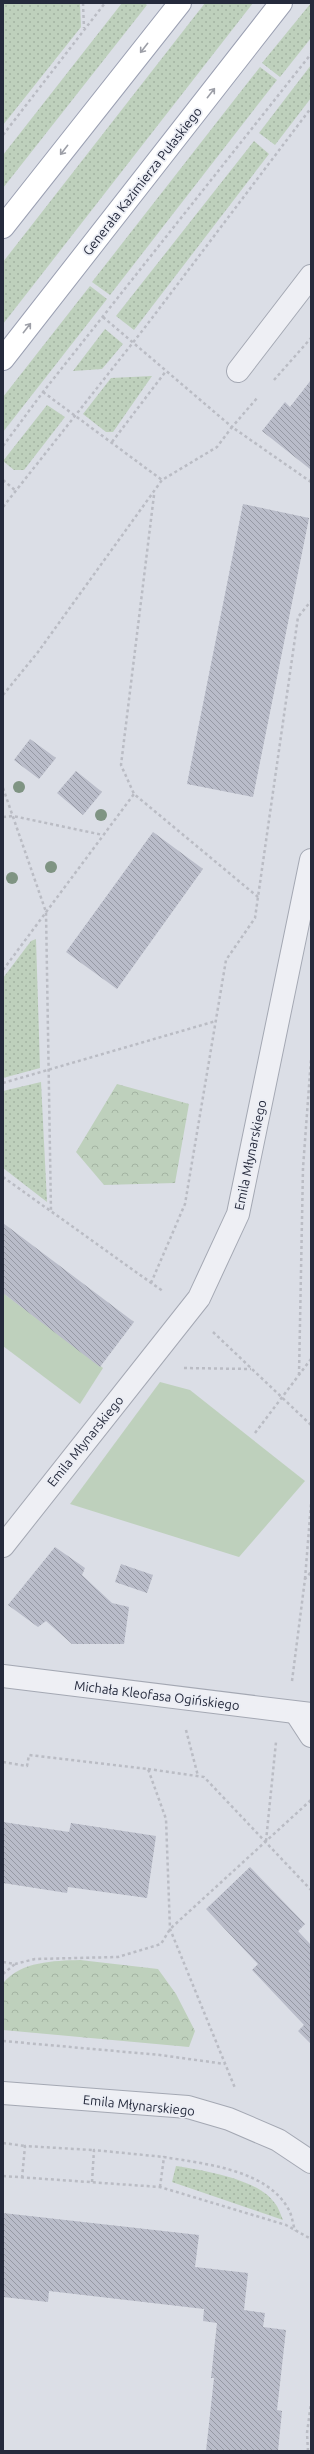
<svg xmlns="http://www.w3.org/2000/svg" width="314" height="2454" viewBox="0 0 314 2454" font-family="Ubuntu,sans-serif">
<defs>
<pattern id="grass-dots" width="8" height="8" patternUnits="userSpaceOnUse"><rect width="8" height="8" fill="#bed0bc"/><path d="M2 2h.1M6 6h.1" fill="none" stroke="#a3b3a2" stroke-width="1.8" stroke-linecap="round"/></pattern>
<pattern id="forest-crowns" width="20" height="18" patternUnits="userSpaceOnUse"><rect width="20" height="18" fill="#bed0bc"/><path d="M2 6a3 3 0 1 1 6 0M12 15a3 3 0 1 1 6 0" fill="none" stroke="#a3b3a2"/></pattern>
<pattern id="building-back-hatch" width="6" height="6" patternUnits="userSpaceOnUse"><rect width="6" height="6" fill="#b9bcc9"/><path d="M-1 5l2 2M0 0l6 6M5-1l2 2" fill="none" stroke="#9699a4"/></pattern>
</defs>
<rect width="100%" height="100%" fill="#dbdee6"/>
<g fill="url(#grass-dots)">
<polygon points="3,3 80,3 81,27 3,125"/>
<polygon points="122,3 144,3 147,5 3,188 3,155"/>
<polygon points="205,3 253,3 3,324 3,262"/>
<polygon points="311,3 311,38 280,77 262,63"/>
<polygon points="311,65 311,98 275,145 259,133"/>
<polygon points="260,67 277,80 110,295 92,282"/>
<polygon points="254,141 269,154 134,330 116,316"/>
<polygon points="90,286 107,299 3,432 3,397"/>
<polygon points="105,329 123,344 102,369 73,371"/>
<polygon points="152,376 113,432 106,432 83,414 111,378"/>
<polygon points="47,405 65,417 24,470 14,470 3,461"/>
<polygon points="36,939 40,1068 3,1078 3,978 31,941"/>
<polygon points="41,1082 47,1202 3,1168 3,1091"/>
<path d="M176,2166C201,2170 257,2179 273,2201C278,2206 280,2213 283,2220L172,2182Z"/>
</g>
<g fill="url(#forest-crowns)">
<polygon points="117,1084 189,1104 175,1183 104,1185 76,1152"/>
<path d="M80,1960L158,1969L176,1994L195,2031L189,2047L3,2030V1983C22,1961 53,1961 80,1960Z"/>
</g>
<g fill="#bed0bc">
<polygon points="3,1293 103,1368 80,1404 3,1346"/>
<polygon points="160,1382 190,1390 305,1481 239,1557 70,1504"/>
</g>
<g fill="url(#building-back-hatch)">
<polygon points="311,380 311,468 310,469 262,431 285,402 290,407"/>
<polygon points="243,504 309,518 253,797 187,784"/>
<polygon points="30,739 56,758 39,779 14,760"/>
<polygon points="76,771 102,792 83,815 57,793"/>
<polygon points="153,832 203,869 117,989 66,952"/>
<polygon points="3,1223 134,1322 100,1367 3,1293"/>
<polygon points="55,1547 85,1568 82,1575 112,1603 129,1607 124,1644 72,1644 46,1621 38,1627 8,1605"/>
<polygon points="121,1564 153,1575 147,1593 115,1582"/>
<polygon points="3,1822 69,1832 71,1823 156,1836 147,1898 68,1887 67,1893 3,1883"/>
<polygon points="250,1867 305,1924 298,1931 311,1945 311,2044 298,2031 304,2025 252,1970 258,1964 206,1909"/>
<polygon points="3,2213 199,2235 195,2267 248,2273 244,2310 265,2313 263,2327 286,2330 277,2410 282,2411 278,2451 206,2451 214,2378 211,2378 217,2323 203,2321 204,2309 49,2291 48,2302 3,2297"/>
</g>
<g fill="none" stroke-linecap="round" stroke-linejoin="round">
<g stroke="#a4a8b3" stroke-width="24">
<g id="minor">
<polyline points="238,371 311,276"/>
<polyline points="3,1546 199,1298 238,1214 311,860"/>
<polyline points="3,1676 311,1714"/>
<polyline points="296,1713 311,1736"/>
<polyline points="3,2093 188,2107 229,2119 278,2140 311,2162"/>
</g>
</g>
<g stroke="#9ba0b2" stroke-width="24">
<g id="major">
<polyline points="3,227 180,3"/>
<polyline points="3,359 281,3"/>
</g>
</g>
<g stroke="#babcc4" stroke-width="2.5" stroke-dasharray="3 3" stroke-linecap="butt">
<polyline points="83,3 84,28"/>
<polyline points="3,135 105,3"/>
<polyline points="103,317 232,427 258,397"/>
<polyline points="274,380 311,338"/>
<polyline points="43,392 162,480"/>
<polyline points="112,442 166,371"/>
<polyline points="3,446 43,392 311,54"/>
<polyline points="3,480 16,491"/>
<polyline points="154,495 121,765 134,794 258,897"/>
<polyline points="3,507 146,326 311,108"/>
<polyline points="3,695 38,652 162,480 217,447 232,427 311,482"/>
<polyline points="3,788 46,912 51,1212"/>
<polyline points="3,817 13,816 103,835"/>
<polyline points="3,970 134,794"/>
<polyline points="3,1083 216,1021"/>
<polyline points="3,1177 164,1292"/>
<polyline points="151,1283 185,1204 226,960 255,918 298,617 311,601"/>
<polyline points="213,1332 311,1425"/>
<polyline points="184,1368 251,1369"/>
<polyline points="299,1375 303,1168 311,1059"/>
<polyline points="255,1433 311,1359"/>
<polyline points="305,1579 311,1504"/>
<polyline points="292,1681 305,1579 311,1572"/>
<polyline points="186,1730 198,1776"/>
<polyline points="3,1762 27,1766 29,1755 148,1769 166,1819 170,1929 235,2088"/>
<polyline points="148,1769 204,1777 311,1890"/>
<polyline points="266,1841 276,1742"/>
<polyline points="3,1962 15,1964 35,1959 118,1957 161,1944 170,1929 311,1800"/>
<polyline points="3,1974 15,1964"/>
<polyline points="3,2041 160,2055 225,2064"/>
<polyline points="3,2143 25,2146"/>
<polyline points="3,2176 160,2187 286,2225 311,2239"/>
<polyline points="22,2178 25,2146 92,2150"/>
<polyline points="92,2182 94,2150 164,2157"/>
<path d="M160,2187L164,2157C204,2164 267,2169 289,2210C292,2216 293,2224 295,2231"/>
<polyline points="308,2451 307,2433 311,2403"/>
</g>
<use href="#minor" stroke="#eeeff4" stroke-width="22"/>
<use href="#major" stroke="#fff" stroke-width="22"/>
</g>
<g fill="#7f9483">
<circle cx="19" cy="787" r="6"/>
<circle cx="101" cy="815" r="6"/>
<circle cx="51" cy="867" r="6"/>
<circle cx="12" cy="878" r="6"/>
</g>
<defs><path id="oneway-shaft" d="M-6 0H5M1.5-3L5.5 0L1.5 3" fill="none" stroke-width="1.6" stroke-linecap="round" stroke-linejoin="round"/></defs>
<g stroke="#9d9fa7">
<use href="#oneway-shaft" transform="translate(144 48) rotate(128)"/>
<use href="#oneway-shaft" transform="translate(211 93) rotate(-52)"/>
<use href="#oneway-shaft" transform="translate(64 150) rotate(128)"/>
<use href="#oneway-shaft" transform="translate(27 328) rotate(-52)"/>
</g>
<g text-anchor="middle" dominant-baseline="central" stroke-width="3.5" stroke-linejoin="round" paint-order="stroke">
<g font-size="13" fill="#252a3c" stroke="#ebedf4">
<text transform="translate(142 181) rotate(-52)">Generała Kazimierza Pułaskiego</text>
<text transform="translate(250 1155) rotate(-78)">Emila Młynarskiego</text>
<text transform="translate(85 1441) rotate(-51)">Emila Młynarskiego</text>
<text transform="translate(157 1695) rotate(7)">Michała Kleofasa Ogińskiego</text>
<text transform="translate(139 2105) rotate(6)">Emila Młynarskiego</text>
</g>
</g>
<rect width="314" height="2454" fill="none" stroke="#252a3c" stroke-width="8"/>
</svg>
